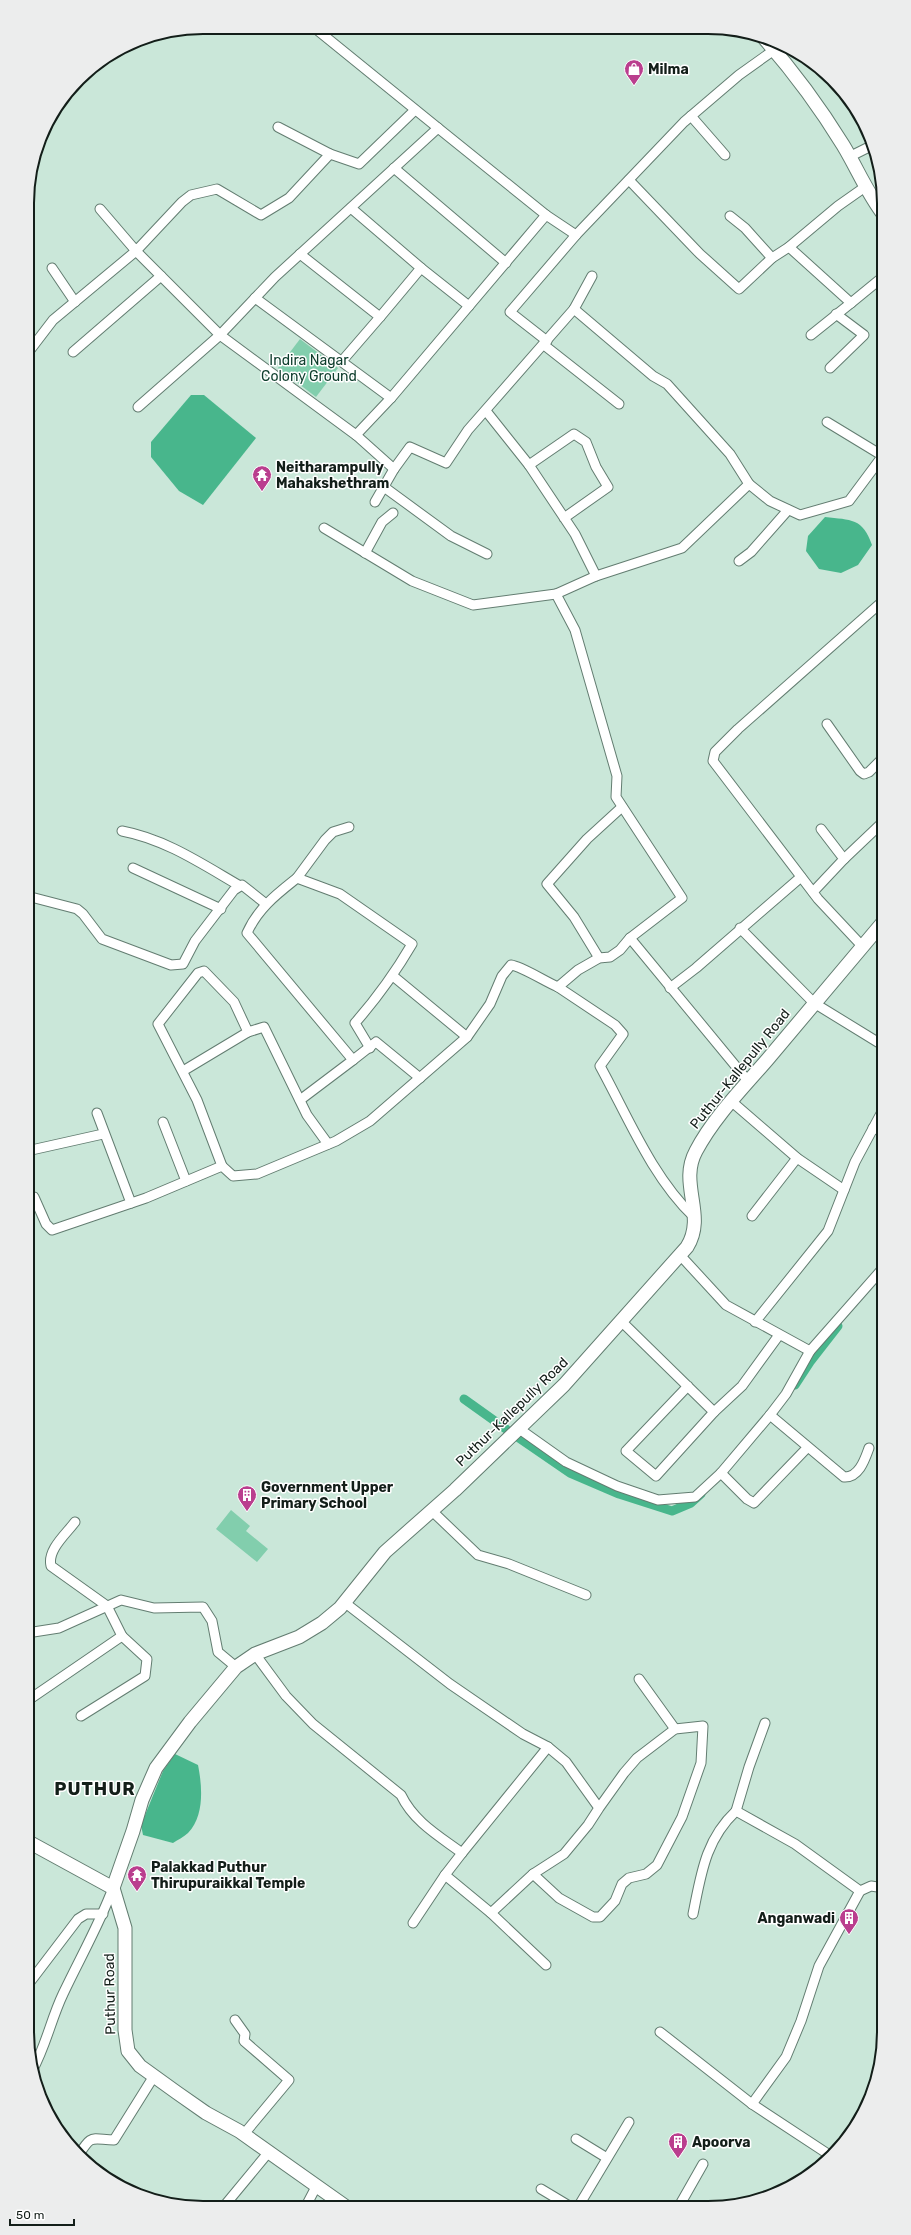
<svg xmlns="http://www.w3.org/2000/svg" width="911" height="2235" viewBox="0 0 911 2235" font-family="Rubik,sans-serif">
<rect width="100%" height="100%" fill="#cae7d9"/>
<g fill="#82cead">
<polygon points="300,339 338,368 316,397 278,368"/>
<polygon points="231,1510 250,1526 246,1531 268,1549 257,1562 216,1529"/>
</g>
<g fill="#48b68c">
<polygon points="191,395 204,395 256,438 203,505 179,491 151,457 151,442"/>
<path d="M825,517C851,520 863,518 872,545L858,565L841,573L819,569L806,551L808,536Z"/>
<path d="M175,1754L198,1765C202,1785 205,1816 188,1833C184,1837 177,1840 173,1843L143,1835L141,1825L163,1771Z"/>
</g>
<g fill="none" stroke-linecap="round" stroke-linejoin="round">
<g stroke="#48b68c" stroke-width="9">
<polyline points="795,1385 810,1362 838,1326"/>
<polyline points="464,1399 506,1429"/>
<polyline points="519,1438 570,1473 619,1494 672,1511 691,1503 701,1494"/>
</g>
<g stroke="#637d71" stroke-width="11">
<g id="street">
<polyline points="316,29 438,128"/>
<polyline points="691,116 725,155"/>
<polyline points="278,127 330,154 359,164 415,110"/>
<polyline points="849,157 873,145"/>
<polyline points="394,168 506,263"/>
<polyline points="629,180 700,254 739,289 772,258 789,247 838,206 865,187"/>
<polyline points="351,208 421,268 380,317"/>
<polyline points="100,209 136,251 182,202 191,195 217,189 261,215 289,198 330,154"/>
<polyline points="730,216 745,228 772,258"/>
<polyline points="789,247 851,303 884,276"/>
<polyline points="300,254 380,317 342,361"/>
<polyline points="52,268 75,302"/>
<polyline points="421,268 469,306"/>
<polyline points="592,276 574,309 653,376 667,384 730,454 749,484"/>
<polyline points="255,298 391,398"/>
<polyline points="811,335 851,303"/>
<polyline points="547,341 510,312 576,235"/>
<polyline points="544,345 619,404"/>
<polyline points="73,352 161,276"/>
<polyline points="27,354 53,320 136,251 220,335 356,435 391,398 546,215 576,235 684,122 739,75 774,50"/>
<polyline points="830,368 864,335 836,314"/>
<polyline points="138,407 220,335 275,277 438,128 546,215"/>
<polyline points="486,411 529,465"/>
<polyline points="827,422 883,456"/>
<polyline points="356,435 394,469 410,447 446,463 468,430 574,309"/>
<polyline points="384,487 451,536 487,554"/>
<polyline points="375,502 394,469"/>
<polyline points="564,518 608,487 596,467 586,442 574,434 529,465 575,534 596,576"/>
<polyline points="324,528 412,581 473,605 556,594"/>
<polyline points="365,553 382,522 393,513"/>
<polyline points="739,561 751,552 788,510"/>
<polyline points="827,724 860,771 864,774 869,772 884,757"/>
<path d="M122,831C165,839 202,864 240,886"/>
<polyline points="844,859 884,821"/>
<polyline points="133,868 221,909"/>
<polyline points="297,878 325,840 333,832 349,827"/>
<polyline points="813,892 844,859 821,829"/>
<polyline points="27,896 77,909 83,914 102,939 171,965 183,964 195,941 234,890 242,885 266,904"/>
<polyline points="740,928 814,1003 884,1046"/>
<polyline points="863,947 818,899 713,761 715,752 738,729 884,600"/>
<polyline points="599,958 574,917 547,884 587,839 622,807"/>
<polyline points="393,976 467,1037"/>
<path d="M558,987L615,1025L623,1034L600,1066C628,1117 652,1177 694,1217"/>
<polyline points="670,988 696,968 801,877"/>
<polyline points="353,1060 376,1042 420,1078"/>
<polyline points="183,1071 248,1032"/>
<polyline points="748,1081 630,938 682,898 616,797 617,776 575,630 556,594 596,576 682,548 749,484 770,501 800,515 849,501 884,454"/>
<path d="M300,1100L353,1060L247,933C258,908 277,894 297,878L340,894L412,944C395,973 377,998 355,1023L370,1048"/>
<polyline points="731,1101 797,1158 844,1190"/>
<polyline points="97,1113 131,1203"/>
<polyline points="163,1122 186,1181"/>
<polyline points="873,1128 884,1132"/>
<polyline points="27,1151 103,1134"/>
<polyline points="222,1166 197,1100 158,1024 198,973 204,971 234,1002 248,1032 264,1027 307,1115 328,1144"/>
<path d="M27,1196L34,1197L46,1224L52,1230L146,1198L222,1166L233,1176L257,1174L336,1141L370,1121L467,1037L490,1004L502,976L511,965C521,966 546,982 558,987L578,970L599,958L610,957L620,950L630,938"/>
<polyline points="752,1216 797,1158"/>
<polyline points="680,1255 726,1305 810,1351"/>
<polyline points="621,1321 714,1412 656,1476 626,1451 688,1386"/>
<polyline points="755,1322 828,1231 855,1162 884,1108"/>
<polyline points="714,1412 742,1386 779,1335"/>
<path d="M770,1415L844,1477C859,1478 865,1459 869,1448"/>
<polyline points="518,1428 566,1462 617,1486 658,1500 695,1497 721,1473 770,1415 786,1394 810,1351 884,1267"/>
<polyline points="721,1473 747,1499 754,1503 807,1448"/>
<polyline points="431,1510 478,1555 509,1564 586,1595"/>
<polyline points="344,1602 450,1684 523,1734 548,1747 566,1762 599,1808 588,1825 564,1854 533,1874 559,1898 593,1917 600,1917 615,1901 622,1884 629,1878 646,1874 657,1865 682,1817 701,1763 703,1726 675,1729 637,1758 624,1773 599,1808"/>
<polyline points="27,1633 59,1628 121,1600 154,1608 203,1607 212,1621 218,1652 236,1667"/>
<path d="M255,1654L286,1696L313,1724L401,1795C414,1822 439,1836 462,1853L445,1875L491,1913L546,1965"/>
<polyline points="639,1679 675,1729"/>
<path d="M27,1701L122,1636L107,1606L51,1566C47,1550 66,1534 75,1522"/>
<polyline points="81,1716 145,1676 147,1659 122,1636"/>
<polyline points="736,1811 749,1767 765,1723"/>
<polyline points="462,1853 548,1747"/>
<polyline points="860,1891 871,1886 884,1888"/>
<polyline points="491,1913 533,1874"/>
<path d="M693,1914C701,1875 705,1840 736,1811L795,1844L860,1891L819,1966L801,2021L786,2057L752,2104"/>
<polyline points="413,1923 445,1875"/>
<polyline points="27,1986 78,1919 86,1914 103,1914"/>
<polyline points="235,2020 245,2034 244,2041 289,2080 244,2134"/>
<polyline points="660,2032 752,2104 831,2156"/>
<path d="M32,2071C46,2046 51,2019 63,1994C80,1958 99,1925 113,1888"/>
<polyline points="576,2139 607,2158"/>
<path d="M78,2156C92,2134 90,2139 114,2140L154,2076"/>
<polyline points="541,2189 571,2207"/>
<polyline points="225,2205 268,2153"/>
<polyline points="306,2206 317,2185"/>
<polyline points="578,2207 629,2122"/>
<polyline points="678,2208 703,2164"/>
</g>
</g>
<g stroke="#637d71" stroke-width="15">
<g id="secondary">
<path d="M763,37C793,71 819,106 843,145C857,168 867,193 884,215"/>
<polyline points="27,1841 113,1888 125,1928 125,2030 128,2051 140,2066 176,2092 206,2113 239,2131 345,2206"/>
<path d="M113,1888L133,1831L142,1800L156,1768L190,1722L236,1667L255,1654L299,1637L322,1623L340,1608L385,1552L455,1490L564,1385L687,1247C707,1215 678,1184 696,1151C714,1117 742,1089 767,1060C806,1014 845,968 884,921"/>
</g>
</g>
<use href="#street" stroke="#fff" stroke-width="9"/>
<use href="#secondary" stroke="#fff" stroke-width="13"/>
</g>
<defs>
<g id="shop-pin" transform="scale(1)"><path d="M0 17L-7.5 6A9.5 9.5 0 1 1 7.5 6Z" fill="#ba3e8e" stroke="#fff"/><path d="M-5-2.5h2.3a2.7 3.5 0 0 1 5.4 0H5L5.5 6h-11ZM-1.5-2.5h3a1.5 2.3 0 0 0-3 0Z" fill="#fff"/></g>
<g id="temple-pin" transform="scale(1)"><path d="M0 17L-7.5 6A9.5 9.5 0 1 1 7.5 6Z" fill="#ba3e8e" stroke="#fff"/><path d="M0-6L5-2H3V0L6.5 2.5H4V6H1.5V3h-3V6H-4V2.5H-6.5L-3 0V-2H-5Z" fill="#fff"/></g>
<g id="building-pin" transform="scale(1)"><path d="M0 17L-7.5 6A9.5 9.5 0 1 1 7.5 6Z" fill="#ba3e8e" stroke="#fff"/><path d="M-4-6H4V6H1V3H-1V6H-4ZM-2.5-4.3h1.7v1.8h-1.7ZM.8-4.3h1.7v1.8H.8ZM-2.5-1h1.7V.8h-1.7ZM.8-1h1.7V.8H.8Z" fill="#fff"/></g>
</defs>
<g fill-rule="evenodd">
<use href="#shop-pin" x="634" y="69"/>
<use href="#temple-pin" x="262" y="475"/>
<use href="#building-pin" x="247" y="1495"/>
<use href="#temple-pin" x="137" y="1875"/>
<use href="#building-pin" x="849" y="1918"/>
<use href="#building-pin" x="678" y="2142"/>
</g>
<g text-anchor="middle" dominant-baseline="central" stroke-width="3" stroke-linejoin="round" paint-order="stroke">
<g font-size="14" font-weight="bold" fill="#131e19" stroke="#fff" text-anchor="start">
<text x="648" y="69">Milma</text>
<text x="276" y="467">Neitharampully<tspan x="276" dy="16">Mahakshethram</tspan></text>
<text x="261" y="1487">Government Upper<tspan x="261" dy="16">Primary School</tspan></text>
<text x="151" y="1867">Palakkad Puthur<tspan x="151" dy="16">Thirupuraikkal Temple</tspan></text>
<text x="835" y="1918" text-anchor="end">Anganwadi</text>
<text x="692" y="2142">Apoorva</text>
</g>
<g font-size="14" fill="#0d3d2c" stroke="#fff">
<text x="309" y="360">Indira Nagar<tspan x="309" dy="16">Colony Ground</tspan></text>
</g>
<g font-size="14" fill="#131e19" stroke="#fff">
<text transform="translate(740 1069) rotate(-51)">Puthur-Kallepully Road</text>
<text transform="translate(512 1412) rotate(-44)">Puthur-Kallepully Road</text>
<text transform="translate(110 1994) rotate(-91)">Puthur Road</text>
</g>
<g font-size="18" font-weight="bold" letter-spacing="1" fill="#131e19" stroke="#fff">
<text x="95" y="1789">PUTHUR</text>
</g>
</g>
<path d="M0 0H911V2235H0ZM203 34H708A169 169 0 0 1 877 203V2032A169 169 0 0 1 708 2201H203A169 169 0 0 1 34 2032V203A169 169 0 0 1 203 34Z" fill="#eceded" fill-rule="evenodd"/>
<path fill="none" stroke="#131e19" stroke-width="2" d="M203 34H708A169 169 0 0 1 877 203V2032A169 169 0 0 1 708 2201H203A169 169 0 0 1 34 2032V203A169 169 0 0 1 203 34Z"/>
<path d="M10 2219v6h64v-6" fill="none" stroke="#131e19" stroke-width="2"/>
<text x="16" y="2219" font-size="12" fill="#131e19" stroke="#ffffff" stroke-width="3" paint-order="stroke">50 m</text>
</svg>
